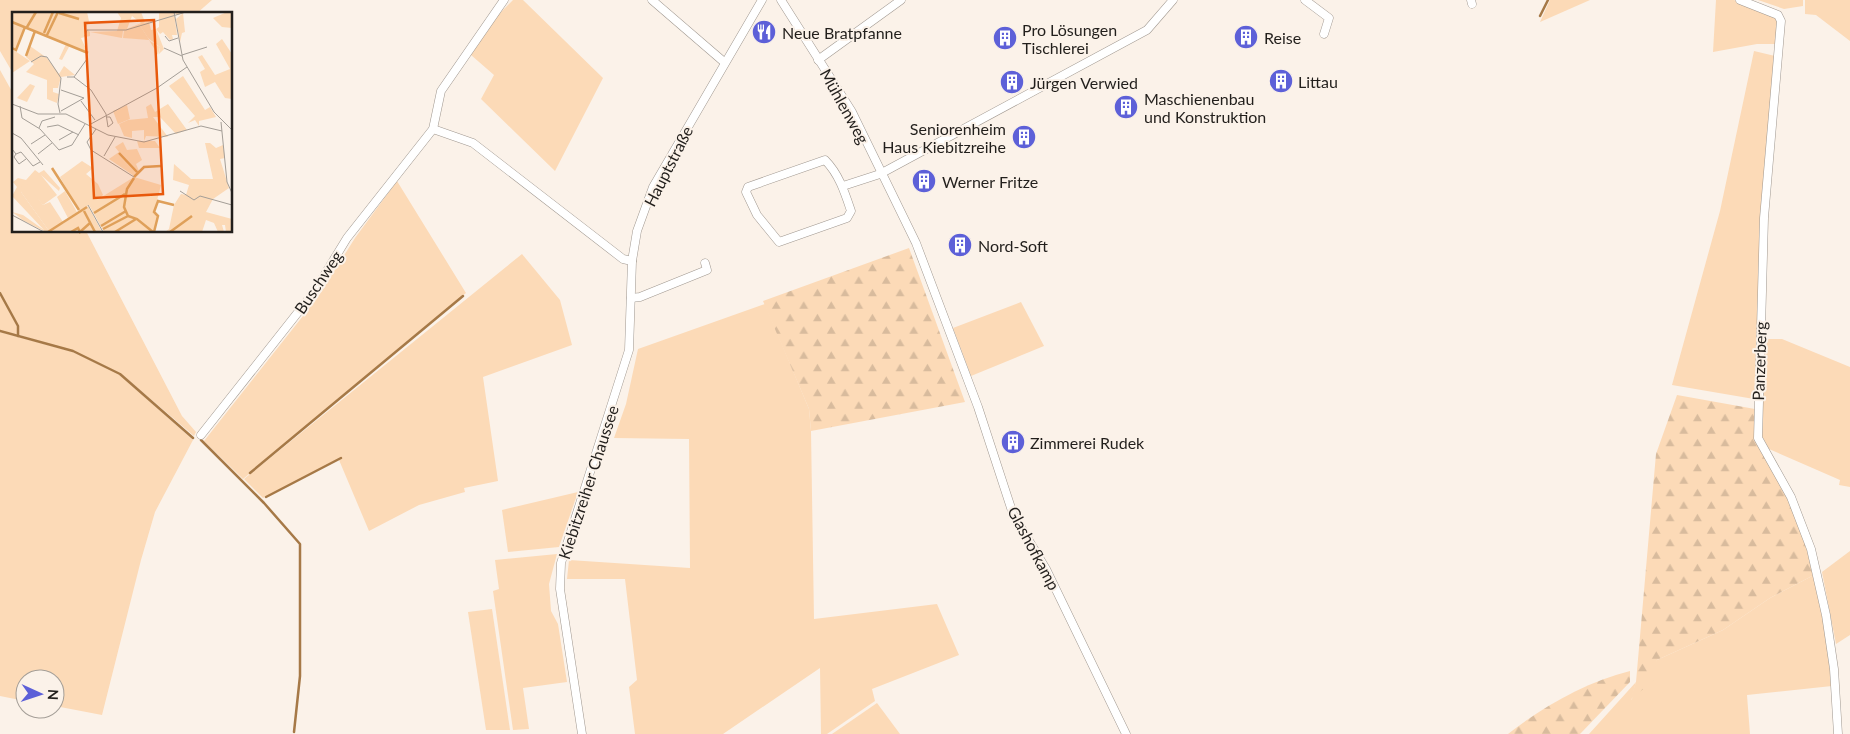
<svg xmlns="http://www.w3.org/2000/svg" width="1850" height="734" viewBox="0 0 1850 734" font-family="Lato,sans-serif">
<defs>
<pattern id="forest-firs" width="22" height="20" patternUnits="userSpaceOnUse" patternTransform="scale(1.25)"><rect width="22" height="20" fill="#fcdab7"/><path d="M5 1l3.5 6h-7zM16 11l3.5 6h-7z" fill="#d8bb9d"/></pattern>
</defs>
<rect width="100%" height="100%" fill="#fbf2e9"/>
<g fill="#fcdab7">
<polygon points="0,0 212,0 196,14 14,14 14,75 0,51"/>
<polygon points="513,0 523,0 603,78 555,171 481,99 494,75 471,55 493,20"/>
<polygon points="1550,0 1590,0 1540,22"/>
<polygon points="1716,0 1734,0 1775,17 1778,22 1776,44 1757,44 1713,52"/>
<polygon points="1758,0 1803,0 1803,6 1784,9"/>
<polygon points="1805,0 1850,0 1850,41 1816,15 1805,14"/>
<polygon points="1754,51 1775,56 1762,217 1754,399 1672,385 1720,211"/>
<polygon points="0,70 14,95 14,231 86,231 182,416 196,432 194,436 120,373 73,351 19,335 19,326 0,291"/>
<polygon points="397,181 466,293 243,479 204,441 318,297 355,238"/>
<polygon points="522,254 560,300 572,345 483,377 498,481 464,488 465,492 419,505 369,531 339,460 342,458 263,498 244,479"/>
<polygon points="0,294 17,326 18,335 0,331"/>
<polygon points="1021,302 1044,346 971,376 953,328"/>
<polygon points="765,304 809,409 811,431 814,619 937,604 959,655 872,689 875,701 827,734 821,734 820,668 723,734 635,734 629,687 637,680 625,579 567,579 569,560 690,568 689,439 614,438 626,404 638,349"/>
<polygon points="0,332 73,352 119,374 193,440 155,512 141,560 102,715 55,706 55,679 25,679 25,701 0,696"/>
<polygon points="1764,339 1782,339 1850,367 1850,487 1839,485 1840,480 1769,449 1762,436"/>
<polygon points="578,492 559,547 508,552 502,510"/>
<polygon points="1850,551 1850,635 1836,644 1822,572"/>
<polygon points="557,554 549,584 551,611 558,624 567,682 523,688 529,729 513,730 493,591 499,589 495,560"/>
<polygon points="1814,575 1823,615 1832,686 1747,695 1750,734 1589,734 1636,682 1631,700 1657,660 1723,630 1770,598"/>
<polygon points="492,609 510,730 486,730 468,612"/>
<polygon points="877,703 900,734 832,734"/>
</g>
<g fill="url(#forest-firs)">
<polygon points="909,248 965,402 811,431 809,409 763,301"/>
<polygon points="1677,395 1755,409 1757,438 1788,497 1808,548 1814,575 1770,598 1723,630 1657,660 1653,681 1630,700 1636,682 1656,454"/>
<path d="M1630,671V682L1580,734H1508C1544,706 1586,682 1630,671Z"/>
</g>
<g fill="none" stroke-linecap="round" stroke-linejoin="round">
<g stroke="#a67947" stroke-width="2.5">
<polyline points="1540,16 1548,0"/>
<polyline points="0,293 18,326 18,336"/>
<polyline points="0,331 73,351 120,374 193,438"/>
<polyline points="201,440 264,503 300,544 300,676 294,732"/>
<polyline points="250,473 463,296"/>
<polyline points="266,497 341,458"/>
</g>
<g stroke="#a09890" stroke-width="9">
<g id="minor">
<polyline points="652,0 724,62"/>
<polyline points="781,0 852,112 916,243 978,407 1013,514 1046,569 1126,734"/>
<polyline points="1305,0 1329,18 1324,34"/>
<polyline points="1471,0 1472,4"/>
<polyline points="1740,0 1778,15 1781,21 1764,218 1758,438 1791,497 1811,549 1826,615 1834,669 1838,734"/>
<polyline points="818,60 901,0"/>
<polyline points="433,129 473,143 623,259 632,261"/>
<path d="M825,160C839,174 845,193 851,211L847,218L779,242L757,215L746,192L748,187Z"/>
<polyline points="843,186 880,174 1147,30 1173,0"/>
<polyline points="631,298 640,297 707,270 705,263"/>
<polyline points="201,435 314,292 347,238 433,129 441,91 504,0"/>
<polyline points="582,734 560,589 561,563 629,350 632,261 637,231 653,187 762,0"/>
</g>
</g>
<use href="#minor" stroke="#fff" stroke-width="8"/>
</g>
<defs>
<g id="restaurant-disc" transform="scale(1.25)"><circle r="9.5" fill="#5d60d8" stroke="#fbf2e9"/><path d="M-5-6h1v4h1v-4h1v4h1v-4h1v5L-1.5 .5V6h-2V.5L-5-1ZM5-6V6H3V1.5H1.5Q1.5-4 5-6Z" fill="#fff"/></g>
<g id="building-disc" transform="scale(1.25)"><circle r="9.5" fill="#5d60d8" stroke="#fbf2e9"/><path d="M-4-6H4V6H1V3H-1V6H-4ZM-2.5-4.3h1.7v1.8h-1.7ZM.8-4.3h1.7v1.8H.8ZM-2.5-1h1.7V.8h-1.7ZM.8-1h1.7V.8H.8Z" fill="#fff"/></g>
</defs>
<g fill-rule="evenodd">
<use href="#restaurant-disc" x="764" y="32"/>
<use href="#building-disc" x="1246" y="37"/>
<use href="#building-disc" x="1005" y="38"/>
<use href="#building-disc" x="1281" y="81"/>
<use href="#building-disc" x="1012" y="82"/>
<use href="#building-disc" x="1126" y="107"/>
<use href="#building-disc" x="1024" y="137"/>
<use href="#building-disc" x="924" y="181"/>
<use href="#building-disc" x="960" y="245"/>
<use href="#building-disc" x="1013" y="442"/>
</g>
<g text-anchor="middle" dominant-baseline="central" stroke-width="4" stroke-linejoin="round" paint-order="stroke">
<g font-size="16" fill="#221f1c" stroke="#fbf2e9" text-anchor="start">
<text x="1022" y="29">Pro Lösungen<tspan x="1022" dy="18">Tischlerei</tspan></text>
<text x="782" y="32">Neue Bratpfanne</text>
<text x="1264" y="37">Reise</text>
<text x="1298" y="81">Littau</text>
<text x="1030" y="82">Jürgen Verwied</text>
<text x="1144" y="98">Maschienenbau<tspan x="1144" dy="18">und Konstruktion</tspan></text>
<text x="1006" y="128" text-anchor="end">Seniorenheim<tspan x="1006" dy="18">Haus Kiebitzreihe</tspan></text>
<text x="942" y="181">Werner Fritze</text>
<text x="978" y="245">Nord-Soft</text>
<text x="1030" y="442">Zimmerei Rudek</text>
</g>
<g font-size="16" fill="#221f1c" stroke="#fbf2e9">
<text transform="translate(845 106) rotate(61)">Mühlenweg</text>
<text transform="translate(668 166) rotate(-63)">Hauptstraße</text>
<text transform="translate(318 282) rotate(-56)">Buschweg</text>
<text transform="translate(1759 361) rotate(-88)">Panzerberg</text>
<text transform="translate(588 482) rotate(-72)">Kiebitzreiher Chaussee</text>
<text transform="translate(1034 548) rotate(62)">Glashofkamp</text>
</g>
</g>
<g transform="translate(12 12)">
<rect width="220" height="220" fill="#fbf2e9"/>
<path d="M0,0H75L77,9L74,16L78,20L105,19L109,6L105,0H129L133,10L131,11L137,10L139,18L144,17L152,37L147,42L148,35L136,26L127,12L129,11L120,4L115,17L111,19L110,26L78,20V24L69,26L76,41L58,33L50,48L47,47L54,32L0,9ZM215,0H220V16L210,15L201,6ZM0,10L13,15L4,37H0L18,49L0,61ZM210,27L220,42V87L213,86L203,70L193,75L188,60L193,57L186,45L190,43L203,63L218,57L204,32ZM18,34L35,46L47,62L52,54L63,63L49,65L46,76H41V80L47,82L45,91L35,87V68L14,60L22,52L14,45ZM171,64L193,98L198,95L204,105L187,109V114L183,108L176,111L183,104L157,74ZM18,72L23,74L15,90L5,86ZM139,92L143,100L156,92L175,118L164,122L148,105H141L156,125L134,124L132,129V118L120,119V126L112,124L107,112L116,108L136,106L134,95ZM125,129H143L148,136H127ZM111,130L115,138L125,137L130,148L124,152L127,159L122,164L97,147L107,140L103,135ZM193,131H198L204,136L211,133L213,146L208,147L217,176L201,187L194,200L220,207V219L214,220L213,213H210L212,220H206L202,211L194,208L190,220H153L157,217L162,193L169,182L174,183L177,173L161,168L162,152L179,167H201ZM70,149L81,156L74,162L86,172L91,183L85,188L122,165L149,173L142,200L146,204L142,220H92L77,193L67,199L48,165ZM23,158L27,161L32,158L48,176L47,179L29,163L45,183L31,193L14,173L9,180L37,219L34,220L0,203L10,207L0,200L11,203L32,218L0,184L5,175L1,170L6,166L14,168ZM53,179L65,200L56,206L45,185ZM76,194L90,220H36L52,211Z" fill="#fcdab7"/>
<path d="M147,0H162L165,23H160L161,27L158,28L151,20L148,22L144,17L147,15ZM163,0H173L171,1L173,20L170,21L168,30L164,7L170,2L164,3ZM127,12L138,29L148,35L146,43L137,28L111,26L112,18ZM115,93L118,107L106,112L101,99ZM10,172L16,173L31,193L38,190L51,210L37,219L9,180Z" fill="#fcdab7"/>
<path fill="none" stroke="#dfa05a" stroke-width="2.5" d="M47,1L67,7M0,10L76,41M15,15L24,0M32,21L41,0M35,23L46,0M0,36L4,38L13,15M14,44L23,19M107,141L125,160M40,156L67,198M122,165L132,155L149,154M122,166L115,177L112,195L116,204L125,207L141,220M72,199L83,220M82,201L113,182M89,214L114,199M91,217L116,204M36,220L75,195M59,220L66,216L68,220L78,211M103,220L124,207M142,220L146,204L142,200L146,189L162,193M158,220L180,204"/>
<path fill="none" stroke="#a49e97" stroke-width="1" d="M162,0L171,48L202,100L220,118M73,24L75,18H114L174,0M153,24L157,29L166,26M152,36L170,44M170,43L195,35M19,50L29,44L35,45L49,66L46,92L48,101M55,65H62L79,78L94,102L96,115L101,111L98,105H95M62,65L75,47M69,89L83,108M0,92L26,102H54L96,123L132,130L189,114L210,119M8,94L10,106L28,117L47,138L60,133L73,112M49,99L72,86L49,78M209,110L215,170L220,181M77,113L145,76L175,55M35,115L46,113L67,123M27,116L30,109L43,105M84,117L75,130L79,138L122,165M0,121L9,126L31,153M47,128L61,120M19,132L33,123M0,137L4,142L9,140L21,154L28,150M4,142L2,145L7,152L14,147M26,142L40,131M92,144L103,125M168,179L182,188L188,184L220,193M76,193L91,220M0,203L32,220"/>
<path fill="#e8590c" fill-opacity="0.15" stroke="#e8590c" stroke-width="2.5" d="M142,8L151,182L82,186L73,11Z"/>
<rect width="220" height="220" fill="none" stroke="#221f1c" stroke-width="2.5"/>
</g>
<g transform="translate(40 694) rotate(93)"><circle r="24" fill="#fbf2e9" stroke="#a49e97"/>
<path d="M0-4L9 19L0 12L-9 19Z" fill="#5d60d8"/>
<text y="-8" font-size="14" font-weight="bold" text-anchor="middle" fill="#221f1c">N</text>
</g>
</svg>
